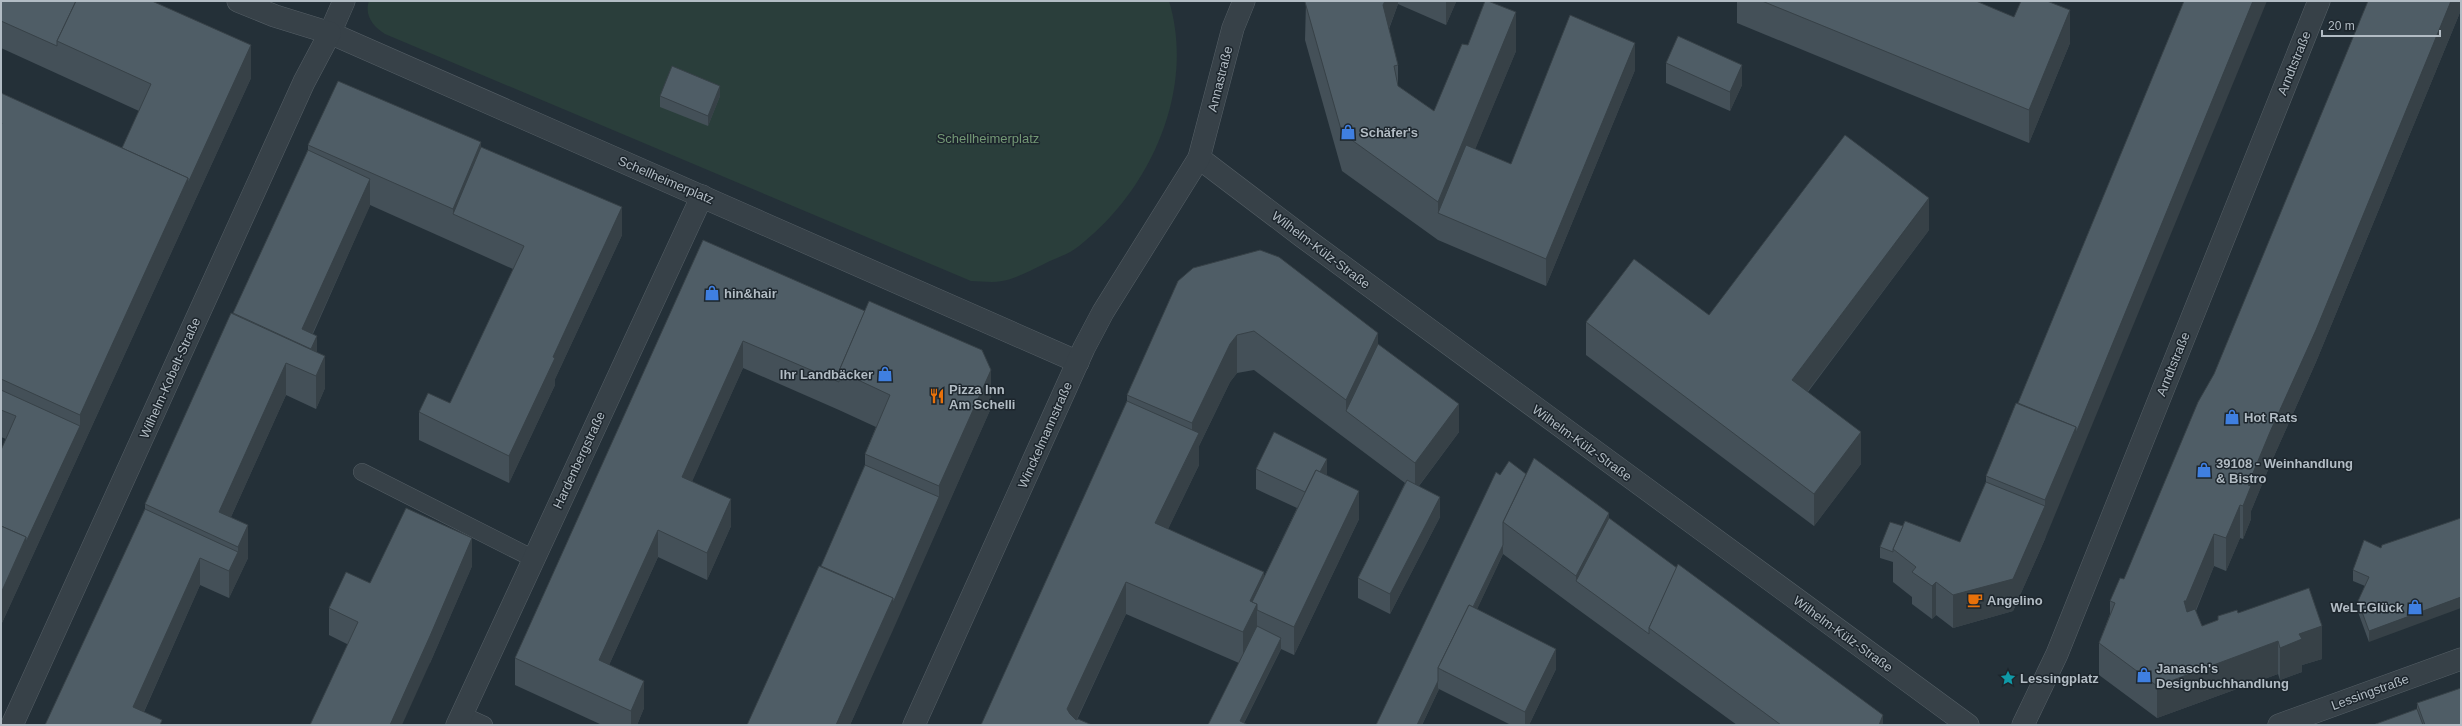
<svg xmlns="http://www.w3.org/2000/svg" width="2462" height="726" viewBox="0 0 2462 726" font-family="Helvetica,sans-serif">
<rect width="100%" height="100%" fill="#243038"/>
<path fill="#2a3e3b" d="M369,1H1169C1196,90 1150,191 1079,246C1068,255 1055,258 1044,264C1031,270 1016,279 1002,281C992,283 981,281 971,281L385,34C373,27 364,15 369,1Z"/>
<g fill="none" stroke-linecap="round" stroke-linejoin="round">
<g stroke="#555f66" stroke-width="18">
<g id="service">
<polyline points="362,472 534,559"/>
<polyline points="462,715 484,725"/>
</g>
</g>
<g stroke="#555f66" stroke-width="23">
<g id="minor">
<polyline points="344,1 330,33 1078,362"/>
<polyline points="1199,158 1303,237 1968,725"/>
<polyline points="12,725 304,82 330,33 275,16 238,1"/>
<polyline points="457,725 702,196"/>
<polyline points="914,725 1084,348 1103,312 1199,158 1233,28 1244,1"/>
<polyline points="2023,725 2057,654 2319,1"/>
<polyline points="2279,725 2461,659"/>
</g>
</g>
<use href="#service" stroke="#374148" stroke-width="17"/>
<use href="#minor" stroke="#374148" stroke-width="22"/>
</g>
<g fill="#445058">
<polygon points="1,1 251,78 1,625 6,439 1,437 1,93 122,148 139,111 1,48"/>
<polygon points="1306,1 1456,1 1456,2 1446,25 1398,4 1389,29 1398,65 1398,86 1434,111 1468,45 1516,51 1475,149 1511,164 1635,70 1546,286 1438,240 1342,171 1305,40"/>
<polygon points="1737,1 1976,1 2070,43 2029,143 1737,23"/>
<polygon points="2184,1 2045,539 2013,611 1953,628 1936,615 1932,619 1912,604 1912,597 1893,582 1893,562 1880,558 1880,547 1903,526 1960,542 1986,482 1986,476 2018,403"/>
<polygon points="2461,1 2461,10 2316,362 2270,465 2251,511 2251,519 2243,539 2240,538 2226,571 2214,566 2196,611 2202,626 2218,620 2218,616 2238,613 2322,659 2302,665 2302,672 2280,680 2278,674 2157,718 2099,675 2099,643 2110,614 2110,601 2124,579"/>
<polygon points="1666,63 1742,85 1730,111 1666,83"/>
<polygon points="660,96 720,96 708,126 660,107"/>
<polygon points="308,145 481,147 622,235 555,379 555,385 509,483 419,440 419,412 450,403 513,269 370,205 313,334 325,388 316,409 286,395 231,517 248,558 229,598 200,585 144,712 162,725 45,725 145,509 145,504 308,150"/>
<polygon points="1929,230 1808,392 1861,464 1814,526 1586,355 1586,322 1709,315"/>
<polygon points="703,240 991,408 850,725 821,566 865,465 865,454 876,427 839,410 743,368 692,481 731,526 707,580 658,557 609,665 644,708 637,725 602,725 515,685 515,658"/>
<polygon points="1178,281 1378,344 1459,432 1419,486 1440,517 1390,614 1358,598 1358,578 1405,483 1254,370 1237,373 1230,382 1199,446 1199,465 1168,529 1264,577 1297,508 1256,489 1256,469 1327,476 1359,519 1294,655 1281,649 1244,723 1208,725 1239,663 1126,614 1077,720 1092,725 981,725 1127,401 1127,395"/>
<polygon points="1526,474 1609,518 1883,725 1737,725 1576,608 1503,554 1477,609 1556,669 1529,725 1511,725 1439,689 1422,725 1376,725 1500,475"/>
<polygon points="2381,548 2369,642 2358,612 2358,601 2365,586 2353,581 2353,570"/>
<polygon points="472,566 430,663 347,644 329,635 329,608 370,583"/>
<polygon points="2417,703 2461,725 2373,725 2417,709"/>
</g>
<g fill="#374147">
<polygon points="1385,1 1398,1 1398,4 1383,44 1383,5"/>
<polygon points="1446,1 1456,1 1456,2 1446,25"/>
<polygon points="2253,1 2267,1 2045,539 2013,611 1953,628 1953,595 2045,506 2045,500"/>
<polygon points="2451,1 2461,1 2461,10 2316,362 2270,465 2251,511 2251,519 2243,539 2243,506 2248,485 2270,432"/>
<polygon points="2070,10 2070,43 2029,143 2029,110"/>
<polygon points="1516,12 1516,51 1447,217 1438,213 1438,202"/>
<polygon points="1635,43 1635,70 1546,286 1546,259"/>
<polygon points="251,45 251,78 1,625 1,593 26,537 80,426 80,415 188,178"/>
<polygon points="1742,65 1742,85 1730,111 1730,92"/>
<polygon points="720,86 720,96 708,126 708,116"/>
<polygon points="481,142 481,174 453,214 453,209"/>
<polygon points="370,179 370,206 304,352 302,329"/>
<polygon points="1929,198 1929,230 1792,412 1792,380"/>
<polygon points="622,207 622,235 555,379 555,385 509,483 509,456 553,357"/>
<polygon points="1378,333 1378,372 1346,411 1346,400"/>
<polygon points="1237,335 1237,373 1230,382 1199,446 1199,465 1155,556 1155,523 1192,448 1192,423 1230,344"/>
<polygon points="317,336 317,363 309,354"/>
<polygon points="743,341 743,368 682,504 682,477"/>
<polygon points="325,356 325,388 316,409 316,376"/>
<polygon points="286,363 286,395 221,539 219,512"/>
<polygon points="991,370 991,408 893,630 893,603 939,497 939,486"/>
<polygon points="1459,404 1459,432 1415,491 1415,463"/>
<polygon points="1861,432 1861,464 1814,526 1814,494"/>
<polygon points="1327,459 1327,479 1308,493"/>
<polygon points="1359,491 1359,519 1294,655 1294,627"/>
<polygon points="1440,497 1440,517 1390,614 1390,594"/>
<polygon points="731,499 731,526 707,580 707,553"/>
<polygon points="2240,505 2240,538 2226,571 2226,538"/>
<polygon points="1609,513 1609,545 1576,581 1576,576"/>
<polygon points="248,525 248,558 229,598 229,571 238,552 238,547"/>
<polygon points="658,530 658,557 599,687 599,660"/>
<polygon points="2214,534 2214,566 2186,633 2184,601"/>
<polygon points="472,538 472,566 430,663 402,725 390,725"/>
<polygon points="1503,545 1503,554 1447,673 1443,671"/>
<polygon points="200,558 200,585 138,725 133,707"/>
<polygon points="1264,572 1264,605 1257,610 1257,637 1243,665 1243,632 1250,601"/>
<polygon points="1126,582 1126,614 1074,725 1067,709"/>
<polygon points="1936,582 1936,615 1932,619 1932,586"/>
<polygon points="2461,597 2461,608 2369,642 2369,631"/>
<polygon points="893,598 893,630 850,725 836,725"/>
<polygon points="2322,626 2322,659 2302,665 2302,672 2280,680 2280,648 2299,634"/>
<polygon points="1281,638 1281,649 1243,725 1240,721"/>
<polygon points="2278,641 2278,674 2157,718 2157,686"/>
<polygon points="1556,649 1556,669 1529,725 1525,725 1525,712"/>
<polygon points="644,681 644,708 637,725 631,725 631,711"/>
<polygon points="1438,681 1438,688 1439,689 1422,725 1417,725"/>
<polygon points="1883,715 1883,725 1879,725"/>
</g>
<g fill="#4f5d66" stroke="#374147">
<polygon points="1,1 76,1 57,41 57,46 1,21"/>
<polygon points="76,1 152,1 251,45 188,183 188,178 122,148 151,84 57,41"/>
<polygon points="1306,1 1385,1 1383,5 1398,65 1394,66 1398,86 1434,111 1462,44 1468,45 1485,1 1488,1 1516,12 1438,202 1342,133 1305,2"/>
<polygon points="1762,1 1976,1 2014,17 2021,1 2047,1 2070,10 2029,110"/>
<polygon points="2184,1 2253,1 2076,433 2076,427 2018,403"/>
<polygon points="2368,1 2451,1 2316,330 2270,432 2248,485 2251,486 2243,506 2240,505 2226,538 2214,534 2186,601 2184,601 2187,612 2195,609 2202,626 2218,620 2218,616 2237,610 2238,613 2309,588 2322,626 2299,634 2302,639 2280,648 2278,641 2157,686 2099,643 2115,603 2110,601 2120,578 2124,579 2198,402 2214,374"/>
<polygon points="1570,15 1635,43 1546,259 1438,213 1466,145 1511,164"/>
<polygon points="1678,36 1742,65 1730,92 1666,63"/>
<polygon points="672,66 720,86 708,116 660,96"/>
<polygon points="338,81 481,142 453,209 308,145"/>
<polygon points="1,93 188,178 80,415 1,379 1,125 2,123 1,123"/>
<polygon points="1845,135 1929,198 1792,380 1861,432 1814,494 1586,322 1634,259 1709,315"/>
<polygon points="481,147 622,207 553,357 555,358 509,456 419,412 428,393 450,403 524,246 453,214"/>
<polygon points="308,150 370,179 302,329 317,336 311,349 233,313"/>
<polygon points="703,240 865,311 839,371 839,382 743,341 682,477 731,499 707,553 658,530 599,660 644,681 631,711 515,658"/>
<polygon points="1260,250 1279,257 1378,333 1346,400 1254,331 1237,335 1230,344 1192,423 1127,395 1178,281 1193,268"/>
<polygon points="869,301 982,350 991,370 939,486 865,454 890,395 839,371"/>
<polygon points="231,313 325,356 316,376 286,363 219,512 248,525 238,547 145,504"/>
<polygon points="1378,344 1459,404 1415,463 1346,411"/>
<polygon points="1,390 80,426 26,542 26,537 1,526 1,450 16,416 1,410"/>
<polygon points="1127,401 1199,433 1155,523 1264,572 1250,601 1257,604 1243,632 1126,582 1067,709 1070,714 1076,720 1078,719 1092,725 981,725"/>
<polygon points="2016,403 2076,427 2045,500 1986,476"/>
<polygon points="1274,432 1327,459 1320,472 1316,470 1305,492 1256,469"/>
<polygon points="1534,458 1609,513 1576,576 1503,522"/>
<polygon points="1509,461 1526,474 1503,522 1503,545 1473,607 1469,605 1438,668 1438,681 1417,725 1376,725 1496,472 1500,475"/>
<polygon points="865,465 939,497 893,603 893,598 821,566"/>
<polygon points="1316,470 1359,491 1294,627 1257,610 1257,604 1252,602"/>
<polygon points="1407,480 1440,497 1390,594 1358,578"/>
<polygon points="1986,482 2045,506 2013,579 1953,595 1936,582 1932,586 1912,572 1916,567 1893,549 1905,521 1960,542"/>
<polygon points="406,508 472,538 430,636 390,725 310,725 358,622 329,608 346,572 370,583"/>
<polygon points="145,509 238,552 229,571 200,558 133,707 162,720 160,725 45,725"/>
<polygon points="1609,518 1677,568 1649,628 1649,634 1576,581"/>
<polygon points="2461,518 2461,597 2369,631 2358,601 2369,577 2353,570 2364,540 2381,548 2382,545"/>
<polygon points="1890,522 1903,526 1893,549 1893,552 1880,547"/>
<polygon points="1,526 26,537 1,593"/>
<polygon points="1678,564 1883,715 1879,725 1781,725 1649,628"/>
<polygon points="819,566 893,598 836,725 747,725"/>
<polygon points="1469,605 1556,649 1525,712 1438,668"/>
<polygon points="1257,626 1281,638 1240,721 1248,725 1208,725"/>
<polygon points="2461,688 2461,725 2425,725 2417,703"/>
<polygon points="2417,709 2423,725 2373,725"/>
</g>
<defs>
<g id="shop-bare" transform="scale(1.2)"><path d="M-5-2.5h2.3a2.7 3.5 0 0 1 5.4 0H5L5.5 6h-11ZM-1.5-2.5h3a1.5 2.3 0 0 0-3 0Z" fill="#3f7fe0" stroke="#1d262d" stroke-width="2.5" paint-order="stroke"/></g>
<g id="restaurant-bare" transform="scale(1.2)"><path d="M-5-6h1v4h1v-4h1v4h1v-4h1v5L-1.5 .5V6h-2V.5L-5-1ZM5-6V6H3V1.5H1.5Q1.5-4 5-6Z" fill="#e8710a" stroke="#1d262d" stroke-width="2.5" paint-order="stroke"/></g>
<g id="cafe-bare" transform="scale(1.2)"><path d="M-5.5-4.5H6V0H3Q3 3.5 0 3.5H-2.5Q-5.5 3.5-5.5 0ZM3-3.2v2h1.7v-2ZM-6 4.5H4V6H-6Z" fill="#e8710a" stroke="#1d262d" stroke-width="2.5" paint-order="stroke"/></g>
<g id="sight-bare" transform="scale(1.2)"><path d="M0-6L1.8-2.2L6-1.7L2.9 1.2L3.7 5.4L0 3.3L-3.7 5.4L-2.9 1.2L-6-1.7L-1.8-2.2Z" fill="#0f9aa8" stroke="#1d262d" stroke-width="2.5" paint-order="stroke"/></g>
</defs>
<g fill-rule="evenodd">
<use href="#shop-bare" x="1348" y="132"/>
<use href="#shop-bare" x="712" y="293"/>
<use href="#shop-bare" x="885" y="374"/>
<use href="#restaurant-bare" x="937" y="396"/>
<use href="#shop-bare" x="2232" y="417"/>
<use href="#shop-bare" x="2204" y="470"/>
<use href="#cafe-bare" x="1975" y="600"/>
<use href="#shop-bare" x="2415" y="607"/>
<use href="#shop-bare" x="2144" y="675"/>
<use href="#sight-bare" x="2008" y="678"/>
</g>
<g text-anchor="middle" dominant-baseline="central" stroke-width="3" stroke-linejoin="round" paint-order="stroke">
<g font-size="13" fill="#b2bcc4" stroke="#1d262d">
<text transform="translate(2294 63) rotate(-68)">Arndtstraße</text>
<text transform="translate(1220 79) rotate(-76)">Annastraße</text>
<text transform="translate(666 180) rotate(23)">Schellheimerplatz</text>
<text transform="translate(1321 250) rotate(37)">Wilhelm-Külz-Straße</text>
<text transform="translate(2173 364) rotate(-68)">Arndtstraße</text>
<text transform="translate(170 378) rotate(-66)">Wilhelm-Kobelt-Straße</text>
<text transform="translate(1045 435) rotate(-66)">Winckelmannstraße</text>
<text transform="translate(1582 443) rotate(36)">Wilhelm-Külz-Straße</text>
<text transform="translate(579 460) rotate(-65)">Hardenbergstraße</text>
<text transform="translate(1843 634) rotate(36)">Wilhelm-Külz-Straße</text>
<text transform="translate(2370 692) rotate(-20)">Lessingstraße</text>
</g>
<g font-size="13" font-weight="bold" fill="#b2bcc4" stroke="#1d262d" text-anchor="start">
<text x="1360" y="132">Schäfer's</text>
<text x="724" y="293">hin&amp;hair</text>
<text x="873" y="374" text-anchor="end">Ihr Landbäcker</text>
<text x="949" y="389">Pizza Inn<tspan x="949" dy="15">Am Schelli</tspan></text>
<text x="2244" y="417">Hot Rats</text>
<text x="2216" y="463">39108 - Weinhandlung<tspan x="2216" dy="15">&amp; Bistro</tspan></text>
<text x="1987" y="600">Angelino</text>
<text x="2403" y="607" text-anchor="end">WeLT.Glück</text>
<text x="2156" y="668">Janasch's<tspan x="2156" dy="15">Designbuchhandlung</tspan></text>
<text x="2020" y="678">Lessingplatz</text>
</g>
<g font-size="13" fill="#739875" stroke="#1d262d">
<text x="988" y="138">Schellheimerplatz</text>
</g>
</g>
<rect width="2462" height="726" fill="none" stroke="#b2bcc4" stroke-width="4"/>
<path d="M2322 30v6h118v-6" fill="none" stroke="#b2bcc4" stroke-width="2"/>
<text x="2328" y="30" font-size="12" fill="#b2bcc4" stroke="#1d262d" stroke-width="3" paint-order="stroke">20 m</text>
</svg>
